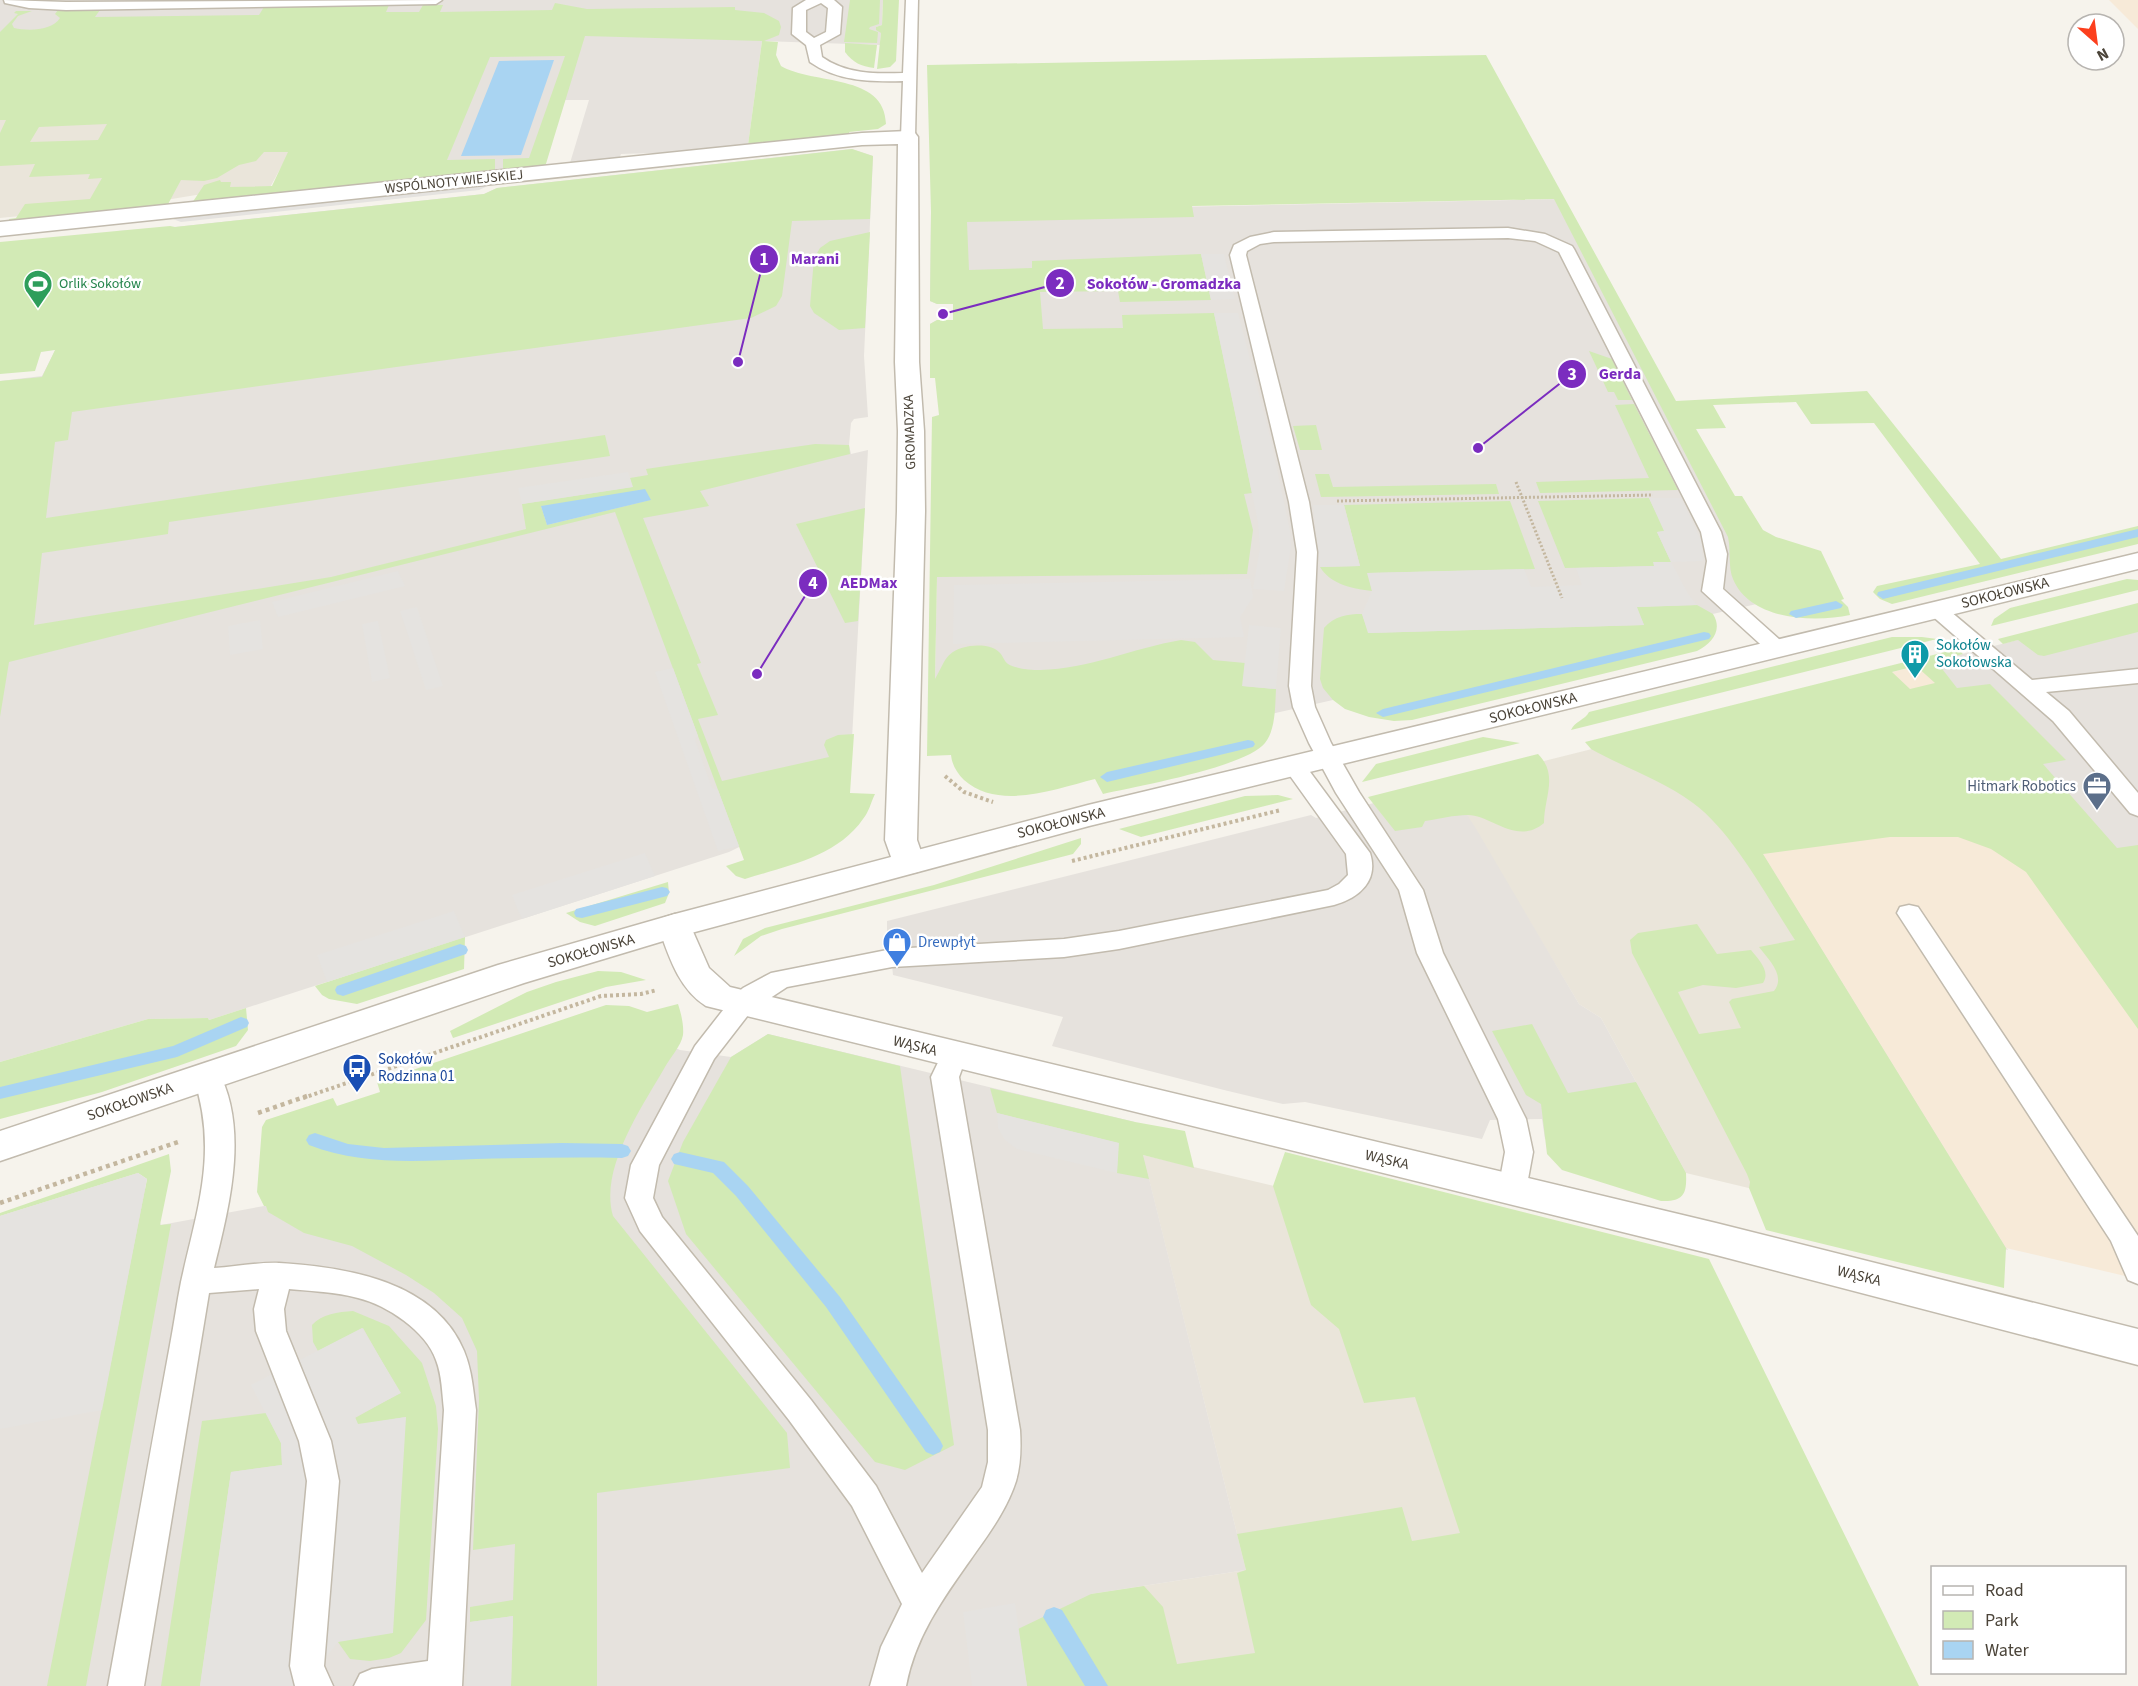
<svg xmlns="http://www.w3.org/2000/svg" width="2138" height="1686" viewBox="0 0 2138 1686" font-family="'Source Sans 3',sans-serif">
<rect width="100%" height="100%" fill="#f6f3ec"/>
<g fill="#eae5da">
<polygon points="333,72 268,191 196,195 141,204 0,218 0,114"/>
<polygon points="1684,726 2008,1250 1686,1173 1601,1018 1579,1004 1448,785"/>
<polygon points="1143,1155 1396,1215 1566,1686 1149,1686 1091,1594 1246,1570"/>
</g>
<g fill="#f7ead8">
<polygon points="2109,0 2138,0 2138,29"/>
<polygon points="1935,661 2138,914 2138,1279 2006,1248 1684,726"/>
</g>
<g fill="#e6e2dd">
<polygon points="0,0 883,0 882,25 876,27 881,33 880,45 762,41 748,145 654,155 652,153 621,154 619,159 570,163 589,100 564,100 542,167 429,175 465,61 0,102"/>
<polygon points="852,149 873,156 864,356 868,417 854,419 851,423 849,445 851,454 868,450 849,793 729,852 209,1020 208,1018 148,1019 0,1062 0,381 42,376 117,231 175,227 484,194 497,188"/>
<polygon points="1560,199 1770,601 1187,733 935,681 939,459 1210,371 930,377 930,324 937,320 953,320 953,304 937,304 930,301 931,212"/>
<polygon points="2138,609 2138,914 1935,661"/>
<polygon points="1447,784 1475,827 1579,1004 1601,1018 1686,1173 1545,1139 1542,1119 1490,1120 1482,1139 1305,1102 1283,1104 1224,1090 1052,1046 1063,1017 893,975 890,946 887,944 887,921 1311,815 1316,818"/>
<polygon points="638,1031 680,1050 731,1057 768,1034 1135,1122 1246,1570 1091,1594 1061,1686 0,1686 0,1216 138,1173 161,1225 264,1206"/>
</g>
<g fill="#d2eab5" fill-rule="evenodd">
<polygon points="850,0 880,0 879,24 870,27 869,29 878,32 877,43 844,42"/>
<polygon points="883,0 899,0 896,61 890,67 877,69 881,33 876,30 876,27 882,25"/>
<path d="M555,3L587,9L735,7V10L764,13L779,21L781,27L779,35L764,41L778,42L776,55L781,66C813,85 885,73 886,124L878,129L849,132L850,135L748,145L762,41L585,36L545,167L503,173V159L529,158L565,56L490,57L447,160L495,159V173L192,203L204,185L220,180L221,182H231L230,187L272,186L288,152H264L256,161L239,165L217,178L204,181L181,180L167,206L9,223V219L16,218L25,204L90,199L102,178L88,179L90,174L29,177L35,164L0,166V133L6,120H0V32L18,14L14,13L16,11H32L18,16L12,24L14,28C28,31 52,31 60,18L55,14L58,10H100L95,17L259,15L264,7L389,5L386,12H419L423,5H443L440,12L552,10ZM107,124L98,140L30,142L39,127Z"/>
<path d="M845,43L877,45L874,68C861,66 853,63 845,52Z"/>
<path d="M1486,55L1676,401L1867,391L2001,559L2138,526V544L1892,604L1880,599L1873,592L1877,586L1980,564L1874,423L1811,424L1796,402L1713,405L1726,428L1696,429L1735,496H1742L1763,530L1776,537L1821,551L1844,599L1841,600L1848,607L1850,615C1813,623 1750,620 1733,579C1728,568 1731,550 1728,537L1554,199L1192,206L1194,217L967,222L969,270L1032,268V261L1201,254L1211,300L1120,302L1118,291L1040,292L1043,329L1123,328L1122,315L1214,313L1252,493L1244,494L1253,530L1247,574L937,577L935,679C946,661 944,651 970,646C979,645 993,645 1000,653C1003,656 1004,661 1008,664C1017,669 1030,670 1040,670C1089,669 1133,648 1181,640L1195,642L1213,660L1245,663L1243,686L1276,689C1275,706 1276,729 1265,743C1246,767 1138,786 1103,794L1095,779C1055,789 999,811 964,780C957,773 952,765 951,755L927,756L932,417L939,415L935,378H930V324L937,320H953V304H937L930,301L931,212L927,65Z"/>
<path d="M852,149L873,156L870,219L792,221L782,296L776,306L751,318L72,412L68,440L55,442L46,518L605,435L610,456L169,522L168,534L42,553L34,625L331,577L526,529L522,504L632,487L630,478L648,475L646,469L815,444L849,445L850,454L700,491L709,506L643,518L701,663L697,664L718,715L698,719L722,781L829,757L824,745L826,740L838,735L854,734L850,793L875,794C871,802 869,812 863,819C837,857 786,866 745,879L736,876L726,866L744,860L615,512L9,662L0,717V381L42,377L55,350L41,352L35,371L0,374V242L170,226L175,227L484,194L497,188ZM650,500L547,525L541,506Z"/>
<polygon points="870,232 865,328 839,330 814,313 810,306 814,258 820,248 830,241"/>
<polygon points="1589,351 1612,359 1632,400 1618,400 1614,392 1608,392"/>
<polygon points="1634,404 1678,490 1540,493 1536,482 1649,478 1615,405"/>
<polygon points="1316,425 1322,450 1300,450 1293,426"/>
<polygon points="1315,474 1329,474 1333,487 1496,484 1499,494 1321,497"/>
<polygon points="1649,498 1665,531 1657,532 1671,562 1654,563 1655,566 1565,568 1538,501"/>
<path d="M1510,501L1535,569L1368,573L1372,591C1353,589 1330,584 1320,567L1360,566L1344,505Z"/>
<polygon points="865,508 858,621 845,623 796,524"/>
<polygon points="2127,579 2138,580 2138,590 1991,626 1994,619 2010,608"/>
<polygon points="2138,603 2138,632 2044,656 2038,655 2018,640 2003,644 1998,639"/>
<path d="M1697,605L1713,614C1723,630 1712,643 1697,651L1412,720L1394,721L1369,717L1345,709L1333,700L1323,688L1320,679L1324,628C1334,616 1348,614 1362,614L1369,633L1644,625L1636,607Z"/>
<path d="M1892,637H1922L1937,639L1571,730C1575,721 1585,720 1589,712Z"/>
<path d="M1957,649L1963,654L1936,661L1957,688L1990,684L2066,760L2043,764L2117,848L2138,845V1029L2026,872L1991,849L1958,837H1890L1763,854L2006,1248L2004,1288L1766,1230L1749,1188L1750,1182L1747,1174L1632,953L1630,940L1638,933L1697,924L1717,954L1751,950C1758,959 1771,971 1763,983L1736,988L1703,985L1678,992L1699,1034L1741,1028L1729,1002L1732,999L1774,991C1786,976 1769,960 1759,947L1795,940C1768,899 1733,832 1693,803C1662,780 1625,768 1591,749L1585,742ZM1916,666L1935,683L1910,689L1892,672Z"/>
<polygon points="1483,737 1520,743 1362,782 1376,764"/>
<path d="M1538,754C1559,775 1544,797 1544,823C1517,846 1491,815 1468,815C1454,815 1439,819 1425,821L1422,827L1395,831L1368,797Z"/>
<polygon points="1278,795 1293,799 1141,837 1119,829 1245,796"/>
<polygon points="1081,838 1081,844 1073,854 782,929 761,936 734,956 743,939 765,928 934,885"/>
<polygon points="668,882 669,893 665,903 595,926 580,922 566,913"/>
<polygon points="465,937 464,969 357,1004 329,999 322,995 315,986"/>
<polygon points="598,971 621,972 646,980 606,987 453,1038 450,1031 527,992 556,982"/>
<path d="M678,1004C681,1013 684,1025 683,1035C681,1046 670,1058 665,1067C642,1107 599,1169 613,1216L787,1433L790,1468L597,1493V1686H511L513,1616L470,1622V1607L513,1600L515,1544L473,1550L479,1400L477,1351L462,1318L434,1293L406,1275L352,1246L304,1233L268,1212L266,1206H264L257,1192L262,1127L266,1120L333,1098L337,1106L380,1092L377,1082L606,1005L629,1006L647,1012Z"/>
<polygon points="246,1008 248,1030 236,1046 102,1092 0,1119 0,1062 148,1019 208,1018 209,1020"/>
<path d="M1532,1024L1568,1093L1636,1082L1686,1173C1687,1194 1684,1202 1661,1201L1562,1170L1547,1154L1541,1104L1526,1095L1492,1031Z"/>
<polygon points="768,1034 900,1066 954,1445 905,1470 875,1462 686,1234 668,1181 683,1142 731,1057"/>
<polygon points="990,1088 1135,1122 1185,1131 1194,1168 1143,1155 1149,1179 1117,1173 1118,1143 997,1113"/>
<polygon points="1285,1152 1709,1259 1919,1686 1027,1686 1018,1629 1091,1594 1144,1586 1163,1607 1177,1664 1255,1653 1237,1573 1246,1570 1237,1534 1402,1507 1412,1541 1460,1533 1415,1397 1364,1403 1339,1329 1311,1305 1273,1186"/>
<polygon points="169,1154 171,1171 160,1225 171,1224 86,1686 47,1686 147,1179 138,1173 0,1216 0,1213"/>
<path d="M353,1311L389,1326L422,1363L436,1406L438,1429L426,1620L401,1653L389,1658L370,1661L350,1659L338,1642L406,1417L358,1425L355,1418L400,1393L363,1328L318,1351L313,1342L312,1325C322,1314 338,1312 353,1311Z"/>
<polygon points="266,1413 281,1443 282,1465 231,1472 200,1686 161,1686 202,1421"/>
</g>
<g fill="#e5e3e0">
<polygon points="492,184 479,190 181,222 170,218"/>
<polygon points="1201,254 1224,254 1235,299 1211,300"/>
<polygon points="1214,313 1238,313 1271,441 1290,531 1291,546 1284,591 1253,589 1260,548 1258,522"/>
<polygon points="628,472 633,487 522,504 518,488"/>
<polygon points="1649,498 1681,498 1697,532 1701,540 1703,561 1671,562 1688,594 1697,605 1637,607 1644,625 1368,633 1362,614 1372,591 1367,573 1524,569 1531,587 1582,585 1576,568 1654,566 1653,562 1671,562 1657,532 1664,531"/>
<polygon points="1313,505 1344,505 1360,566 1320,567"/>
<polygon points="398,571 405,586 278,617 272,602"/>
<polygon points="1250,579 1253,597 1240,617 1244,637 953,644 954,585"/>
<polygon points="417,607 443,686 426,690 400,611"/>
<polygon points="260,620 263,649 230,655 228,626"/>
<polygon points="378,621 390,678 372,682 362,624"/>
<polygon points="1249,625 1281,628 1276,689 1242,686"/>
<polygon points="673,668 698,736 695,740 712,788 718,790 739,846 718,851 655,672"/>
<polygon points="645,853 655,876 522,919 517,908 512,895"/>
<polygon points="454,911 465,937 327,982 317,955"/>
<polygon points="997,1113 1119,1143 1117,1173 1017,1149 1005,1140 998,1128"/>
<polygon points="138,1173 147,1179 102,1410 0,1429 0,1216"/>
<polygon points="362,1328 401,1393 355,1417 358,1424 406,1417 393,1633 338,1642 303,1686 200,1686 231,1472 282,1465 281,1443 251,1385"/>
<polygon points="1015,1603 1027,1686 972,1686 963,1612"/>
<polygon points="513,1616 511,1686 466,1686 470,1622"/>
</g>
<g fill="#a9d4f2">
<polygon points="554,60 521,155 461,156 499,61"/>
<polygon points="645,489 651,500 547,525 541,506"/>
</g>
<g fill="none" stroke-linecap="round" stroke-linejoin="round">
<g fill="#a9d4f2" fill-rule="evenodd">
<polygon points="2138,529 2138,537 1883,599 1877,595 1878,592"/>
<polygon points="1836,601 1843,605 1841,608 1796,618 1789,614 1791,611"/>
<polygon points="1704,632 1709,633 1711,636 1709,639 1383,717 1376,713 1383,709"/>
<polygon points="1248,740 1253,741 1255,744 1253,747 1107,782 1100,777 1107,772"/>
<polygon points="662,887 667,888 670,892 667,896 582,918 576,917 574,913 576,909"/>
<polygon points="460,944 466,946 468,950 466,954 343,996 337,994 335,990 337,986"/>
<polygon points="241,1017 247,1019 249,1023 247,1027 177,1057 0,1099 0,1087 173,1046"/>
<path d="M315,1133L348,1144L384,1148L562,1143L622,1144L628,1146L631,1151L628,1156L622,1158C573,1157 525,1158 476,1159C418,1161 364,1166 309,1145L306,1140L309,1135Z"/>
<polygon points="680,1152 724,1162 748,1186 840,1297 940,1440 943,1446 940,1452 933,1455 926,1452 826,1307 736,1196 713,1173 674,1164 671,1159 674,1154"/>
<polygon points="1054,1607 1062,1610 1108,1686 1085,1686 1043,1617 1046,1610"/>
</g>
<g stroke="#c2bbae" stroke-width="3">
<g id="service">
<polygon points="4,0 66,2 442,0 436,4 66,10 29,8 5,3"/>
<path d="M806,0H834L842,7L840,34L820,45L822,57C846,74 874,74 903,73L906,0H918L915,137L913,140H903L901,137L903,81C870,82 837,81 810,62L806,45L792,34L793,8ZM821,3L828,8L826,32L814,38L806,32V10Z"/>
<polygon points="1508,228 1545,234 1572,246 1574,249 1721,532 1727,554 1723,589 1789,648 1786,653 1778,654 1770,653 1702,591 1707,561 1701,532 1559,252 1535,241 1508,238 1274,242 1260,244 1247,251 1246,255 1309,502 1317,552 1311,686 1315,707 1331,743 1359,792 1423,890 1443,953 1526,1119 1533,1152 1526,1190 1522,1198 1512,1201 1502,1198 1498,1190 1505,1152 1498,1119 1417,953 1399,890 1336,793 1309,743 1293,707 1289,686 1297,552 1289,502 1230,255 1234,245 1250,237 1274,232"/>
<polygon points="1937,604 1944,606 2032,680 2138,669 2138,683 2046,692 2069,711 2138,793 2138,816 2130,813 2053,721 1930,614 1927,610 1930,606"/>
<path d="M1294,759L1302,761L1370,853C1379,881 1359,898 1334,905L1119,949L1064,957L892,967L787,987L752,1010L714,1059L659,1165L653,1198L662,1217L811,1400L876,1486L922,1573L982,1487L988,1462V1430L931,1077L945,1048L954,1045L963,1048L967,1055L959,1077L1020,1430C1021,1447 1021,1464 1016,1481C1008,1506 993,1528 978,1549C947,1593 916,1633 906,1686H870L881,1647L902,1604L852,1506L789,1420L640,1231L625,1198L631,1165L695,1046L734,996L743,988L771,973L892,949L1064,939L1119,931L1328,890L1339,884L1348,875L1346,854L1283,766L1286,761Z"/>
<polygon points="1909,905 1918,907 2138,1236 2138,1284 2128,1280 2111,1241 1897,913 1900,907"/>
<path d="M207,1066L217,1069C250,1128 229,1207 214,1268C235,1267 258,1262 279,1263C346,1267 435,1281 464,1351C472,1370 473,1390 476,1410L462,1686H354L360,1674L372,1669L428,1661L444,1410C442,1393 442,1375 436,1360C426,1331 387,1305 358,1298C336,1292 311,1291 289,1289L284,1309L286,1331L331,1441L339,1481L324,1666L333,1686H295L290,1666L307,1481L299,1441L256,1331L254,1309L259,1289L209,1293L144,1686H108C129,1572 149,1458 170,1345C174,1324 177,1302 181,1282C197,1209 219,1151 193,1076L197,1069Z"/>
</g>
</g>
<g stroke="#c2bbae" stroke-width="3">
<g id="minor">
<polygon points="908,131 915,133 918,137 919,362 924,431 925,511 917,840 925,863 920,871 908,874 896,871 885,840 897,511 898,431 895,362 898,144 862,145 0,236 0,222 862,133"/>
<path d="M675,914L687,918L709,968L730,987L1716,1223L2138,1329V1365L1716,1255L706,1006C678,988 669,956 658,926L663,918Z"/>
</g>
</g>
<g stroke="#c2bbae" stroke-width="3">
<polygon id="tertiary" points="2138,553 2138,569 1089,826 680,936 524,983 0,1161 0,1131 498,965 675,914 1088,805"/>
</g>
<g stroke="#c4b79f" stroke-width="3" stroke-dasharray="2 2" stroke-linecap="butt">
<polyline points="1516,482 1562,598"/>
<polyline points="1337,501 1653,495"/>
</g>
<g stroke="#c4b79f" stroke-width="4" stroke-dasharray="3 3" stroke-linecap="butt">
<polyline points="945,776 964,792 993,802"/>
<polyline points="1072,861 1281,810"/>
<polyline points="303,1098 601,996 641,994 657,990"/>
</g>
<g stroke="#c4b79f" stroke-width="4.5" stroke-dasharray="4 4" stroke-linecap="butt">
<polyline points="258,1113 307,1096"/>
<polyline points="0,1203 178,1142"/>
</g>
<use href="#service" fill="#fff" fill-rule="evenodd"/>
<use href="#minor" fill="#fff" fill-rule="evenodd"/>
<use href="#tertiary" fill="#fff" fill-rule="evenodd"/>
</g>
<defs>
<g id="stadium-pin" transform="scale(1.5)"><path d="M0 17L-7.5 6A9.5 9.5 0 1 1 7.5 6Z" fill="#2e9e5b" stroke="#fff"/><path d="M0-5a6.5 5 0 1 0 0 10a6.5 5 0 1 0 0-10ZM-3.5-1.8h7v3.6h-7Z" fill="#fff"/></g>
<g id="building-pin" transform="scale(1.5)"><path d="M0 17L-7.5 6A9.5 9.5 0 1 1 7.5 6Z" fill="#0f9aa8" stroke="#fff"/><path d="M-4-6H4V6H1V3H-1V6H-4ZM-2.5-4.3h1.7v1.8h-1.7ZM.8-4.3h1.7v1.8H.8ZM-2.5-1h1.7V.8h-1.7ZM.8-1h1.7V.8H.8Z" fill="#fff"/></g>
<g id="office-pin" transform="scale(1.5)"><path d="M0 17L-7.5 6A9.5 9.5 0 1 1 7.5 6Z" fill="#5c6f8a" stroke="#fff"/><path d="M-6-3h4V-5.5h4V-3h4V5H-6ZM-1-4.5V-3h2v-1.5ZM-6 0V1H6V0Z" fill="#fff"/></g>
<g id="shop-pin" transform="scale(1.5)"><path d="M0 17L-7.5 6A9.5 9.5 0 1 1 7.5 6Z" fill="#3f7fe0" stroke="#fff"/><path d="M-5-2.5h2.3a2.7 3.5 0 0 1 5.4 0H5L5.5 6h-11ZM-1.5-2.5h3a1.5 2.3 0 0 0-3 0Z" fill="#fff"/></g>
<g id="bus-pin" transform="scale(1.5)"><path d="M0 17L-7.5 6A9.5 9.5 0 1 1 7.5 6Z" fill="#1a4fb4" stroke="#fff"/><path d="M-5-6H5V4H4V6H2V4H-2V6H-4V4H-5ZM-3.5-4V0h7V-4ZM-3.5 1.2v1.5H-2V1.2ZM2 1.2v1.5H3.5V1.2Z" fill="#fff"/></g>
</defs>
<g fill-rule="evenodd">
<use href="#stadium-pin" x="38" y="284"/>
<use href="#building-pin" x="1915" y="654"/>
<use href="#office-pin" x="2097" y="786"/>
<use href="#shop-pin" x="897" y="942"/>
<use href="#bus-pin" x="357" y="1068"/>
</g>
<g text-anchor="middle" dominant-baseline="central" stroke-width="5" stroke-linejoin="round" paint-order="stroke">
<g font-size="14" fill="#4b4439" stroke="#fff">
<text transform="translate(454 182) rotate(-6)">WSPÓLNOTY WIEJSKIEJ</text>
<text transform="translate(910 432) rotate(-92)">GROMADZKA</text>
</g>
<g font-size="14" fill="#27864d" stroke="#fff" text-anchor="start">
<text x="59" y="284">Orlik Sokołów</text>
</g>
<g font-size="15" fill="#4b4439" stroke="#fff">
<text transform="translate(2005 593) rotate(-14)">SOKOŁOWSKA</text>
<text transform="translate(1533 708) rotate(-14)">SOKOŁOWSKA</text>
<text transform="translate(1061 823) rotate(-14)">SOKOŁOWSKA</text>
<text transform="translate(591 951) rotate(-16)">SOKOŁOWSKA</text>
<text transform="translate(915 1046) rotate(14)">WĄSKA</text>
<text transform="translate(130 1102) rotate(-19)">SOKOŁOWSKA</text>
<text transform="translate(1387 1160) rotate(13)">WĄSKA</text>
<text transform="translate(1859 1276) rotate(14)">WĄSKA</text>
</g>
<g font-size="15" fill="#0d838f" stroke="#fff" text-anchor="start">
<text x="1936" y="645">Sokołów<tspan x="1936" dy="17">Sokołowska</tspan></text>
</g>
<g font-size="15" fill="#4e5e75" stroke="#fff" text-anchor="end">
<text x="2076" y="786">Hitmark Robotics</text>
</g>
<g font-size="15" fill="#366cbe" stroke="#fff" text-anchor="start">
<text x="918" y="942">Drewpłyt</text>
</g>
<g font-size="15" fill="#164399" stroke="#fff" text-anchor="start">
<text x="378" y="1059">Sokołów<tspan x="378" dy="17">Rodzinna 01</tspan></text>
</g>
</g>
<path fill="none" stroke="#7b2cbf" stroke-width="2" d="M738 362L764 259M943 314L1060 283M1478 448L1572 374M757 674L813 583"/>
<g fill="#7b2cbf" stroke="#fff" stroke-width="2">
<circle cx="738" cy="362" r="6"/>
<circle cx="943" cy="314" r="6"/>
<circle cx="1478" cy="448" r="6"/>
<circle cx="757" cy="674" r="6"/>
<circle cx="764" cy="259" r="15"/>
<circle cx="1060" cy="283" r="15"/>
<circle cx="1572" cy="374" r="15"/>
<circle cx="813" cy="583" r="15"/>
</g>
<g font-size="18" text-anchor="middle" font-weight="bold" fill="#fff">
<text x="764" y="265">1</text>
<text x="1060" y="289">2</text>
<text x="1572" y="380">3</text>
<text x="813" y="589">4</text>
</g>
<g font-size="16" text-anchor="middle" font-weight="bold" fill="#7b2cbf" stroke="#fff" stroke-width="5" stroke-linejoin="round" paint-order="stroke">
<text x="815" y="264">Marani</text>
<text x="1164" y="289">Sokołów - Gromadzka</text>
<text x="1620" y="379">Gerda</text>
<text x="869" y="588">AEDMax</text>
</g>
<rect x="1931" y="1566" width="195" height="108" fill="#ffffff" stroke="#b7b4b0" stroke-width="1.5"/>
<rect x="1943" y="1586" width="30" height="9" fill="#ffffff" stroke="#b7b4b0" stroke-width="1.5"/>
<text x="1985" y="1596" font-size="18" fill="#4b4439">Road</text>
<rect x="1943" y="1611" width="30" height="18" fill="#d2eab5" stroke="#b7b4b0" stroke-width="1.5"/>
<text x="1985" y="1626" font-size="18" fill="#4b4439">Park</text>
<rect x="1943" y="1641" width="30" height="18" fill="#a9d4f2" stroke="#b7b4b0" stroke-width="1.5"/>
<text x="1985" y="1656" font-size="18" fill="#4b4439">Water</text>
<g transform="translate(2096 42) rotate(152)"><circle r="28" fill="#ffffff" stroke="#b7b4b0" stroke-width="1.5"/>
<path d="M0-4.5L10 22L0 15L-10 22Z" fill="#fc3f1d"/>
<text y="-9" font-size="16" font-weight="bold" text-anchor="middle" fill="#4b4439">N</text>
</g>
</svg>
